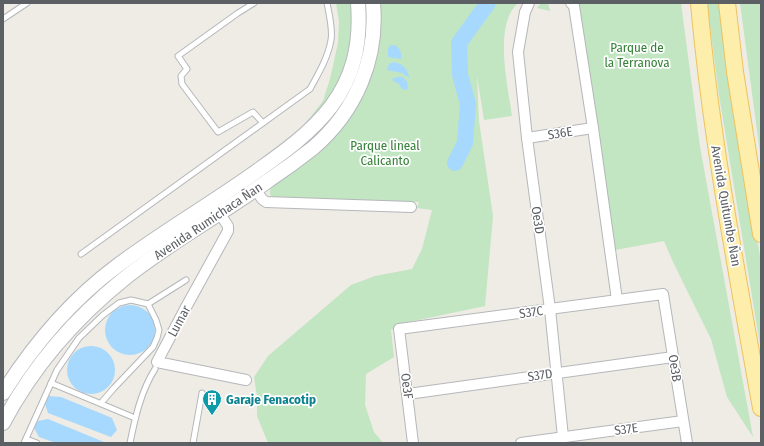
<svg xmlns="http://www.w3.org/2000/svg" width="764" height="446" viewBox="0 0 764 446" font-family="'Fira Sans Condensed',sans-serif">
<rect width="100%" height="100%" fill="#eeece4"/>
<g fill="#c2e5c2">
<path d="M336,3H352L353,9C352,21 352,34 351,46C345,79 324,116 296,135L323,101L330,79L338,43L339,21Z"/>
<path d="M379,3H518C493,25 508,87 512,116L484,120L477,76L479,121L493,216L485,306L404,323L391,330L394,357L366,374L365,405L374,432L383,443H268L257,416V396L254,377L268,356L351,285L375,276L412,269L422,249L432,210L417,208L419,202L274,199L270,194C270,191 270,188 272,186C284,171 310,162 324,148C361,110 388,58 379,3Z"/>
<polygon points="541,3 548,3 550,11 537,8"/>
<polygon points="577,3 603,3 603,4 616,3 681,3 700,147 753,437 727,397 711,339 673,262 664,241 615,250 598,125"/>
<polygon points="707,3 719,3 728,75 761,262 761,351 719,95"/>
<polygon points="740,3 761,3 761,153 760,153"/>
</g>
<g fill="#a6d9fd">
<path d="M390,45C399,44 402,52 401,59L388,57V50Z"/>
<path d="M394,62C403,64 408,69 409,78L402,73L387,70L389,64Z"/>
<polygon points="399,77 403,77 407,82 408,88 406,90 402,89 399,84 392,80 393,78"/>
<circle cx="130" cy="330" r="25"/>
<circle cx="91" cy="370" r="24"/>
<polygon points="49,396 61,397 112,418 117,430 111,437 48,413 45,404"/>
<polygon points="48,419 104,442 105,443 56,443 39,437 34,428 38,421"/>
</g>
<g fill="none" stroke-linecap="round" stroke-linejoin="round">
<polyline stroke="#a6d9fd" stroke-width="16" points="455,163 465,143 468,104 460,75 459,43 488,3"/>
<g stroke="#b5b7bb" stroke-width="7">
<g id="lane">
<polyline points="254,3 238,13 178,56 187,69 181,76 182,84 218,132 253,112 263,123"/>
<polyline points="3,19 27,3"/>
<path d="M81,254L310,89C318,74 328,58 331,40C333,30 329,13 327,3"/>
<polyline points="51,383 135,418"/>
<polyline points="101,403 114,388 153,347 157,338 159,330 156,320 148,304"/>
<polyline points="26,439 37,443"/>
<polyline points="24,443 57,370 79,338 103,315 119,303 131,300 148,304 186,280"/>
<path d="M130,443C135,418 141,391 155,369"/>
<polyline points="193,443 202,393"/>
</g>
</g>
<g stroke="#b5b7bb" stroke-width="12">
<g id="street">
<polyline points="529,3 525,12 518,52 527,138 550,309 563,437"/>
<polyline points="571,3 574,6 593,128 617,300"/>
<polyline points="527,138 593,128"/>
<polyline points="256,190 262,199 266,202 411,207"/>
<polyline points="216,208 228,226 228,231 185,309 157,362 246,380"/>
<polyline points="408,394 673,357"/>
<polyline points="413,443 399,329 663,294 687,443"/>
<polyline points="521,443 683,421"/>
</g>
</g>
<g stroke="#b6b9be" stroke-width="16">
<g id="secondary">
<path d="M3,393C34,344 70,301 117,266C160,234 206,207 250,176C317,129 365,93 358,3"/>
<path d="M3,423C33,366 74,319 125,278C170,242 222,214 269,180C284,170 299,159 313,148C356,111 378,59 373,3"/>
</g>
</g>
<g stroke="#eec25e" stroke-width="18">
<g id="primary">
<path d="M699,3C711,139 737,273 761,408"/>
<polyline points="727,3 735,72 761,234"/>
</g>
</g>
<use href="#lane" stroke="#fff" stroke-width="5"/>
<use href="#street" stroke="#fff" stroke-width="10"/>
<use href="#secondary" stroke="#fff" stroke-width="14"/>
<use href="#primary" stroke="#fdeeab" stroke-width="16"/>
</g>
<defs>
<g id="building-pin" transform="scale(1)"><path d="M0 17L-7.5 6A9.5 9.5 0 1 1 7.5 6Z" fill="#0f9aa8" stroke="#fff"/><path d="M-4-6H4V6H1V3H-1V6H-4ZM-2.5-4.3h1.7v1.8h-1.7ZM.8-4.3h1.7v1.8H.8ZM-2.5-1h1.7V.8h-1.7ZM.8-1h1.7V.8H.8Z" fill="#fff"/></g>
</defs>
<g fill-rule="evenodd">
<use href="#building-pin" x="212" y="399"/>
</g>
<g text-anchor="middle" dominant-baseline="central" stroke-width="3.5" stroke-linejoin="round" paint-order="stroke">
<g font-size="13" fill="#368138" stroke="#fff">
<text x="637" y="47">Parque de<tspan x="637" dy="15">la Terranova</tspan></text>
<text x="385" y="145">Parque lineal<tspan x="385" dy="15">Calicanto</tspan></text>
</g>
<g font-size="13" fill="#5c6065" stroke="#fff">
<text transform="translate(560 133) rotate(-9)">S36E</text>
<text transform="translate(726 206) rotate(80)">Avenida Quitumbe Ñan</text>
<text transform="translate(538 220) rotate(82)">Oe3D</text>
<text transform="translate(208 221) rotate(-34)">Avenida Rumichaca Ñan</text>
<text transform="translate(531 312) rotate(-8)">S37C</text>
<text transform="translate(179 321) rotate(-62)">Lumar</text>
<text transform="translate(675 368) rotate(81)">Oe3B</text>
<text transform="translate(540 375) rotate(-8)">S37D</text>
<text transform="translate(407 386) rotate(83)">Oe3F</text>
<text transform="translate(626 429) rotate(-8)">S37E</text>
</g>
<g font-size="13" font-weight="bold" fill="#0d838f" stroke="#fff" text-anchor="start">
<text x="226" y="399">Garaje Fenacotip</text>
</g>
</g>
<rect width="764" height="446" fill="none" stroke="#5c6065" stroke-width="8"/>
</svg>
